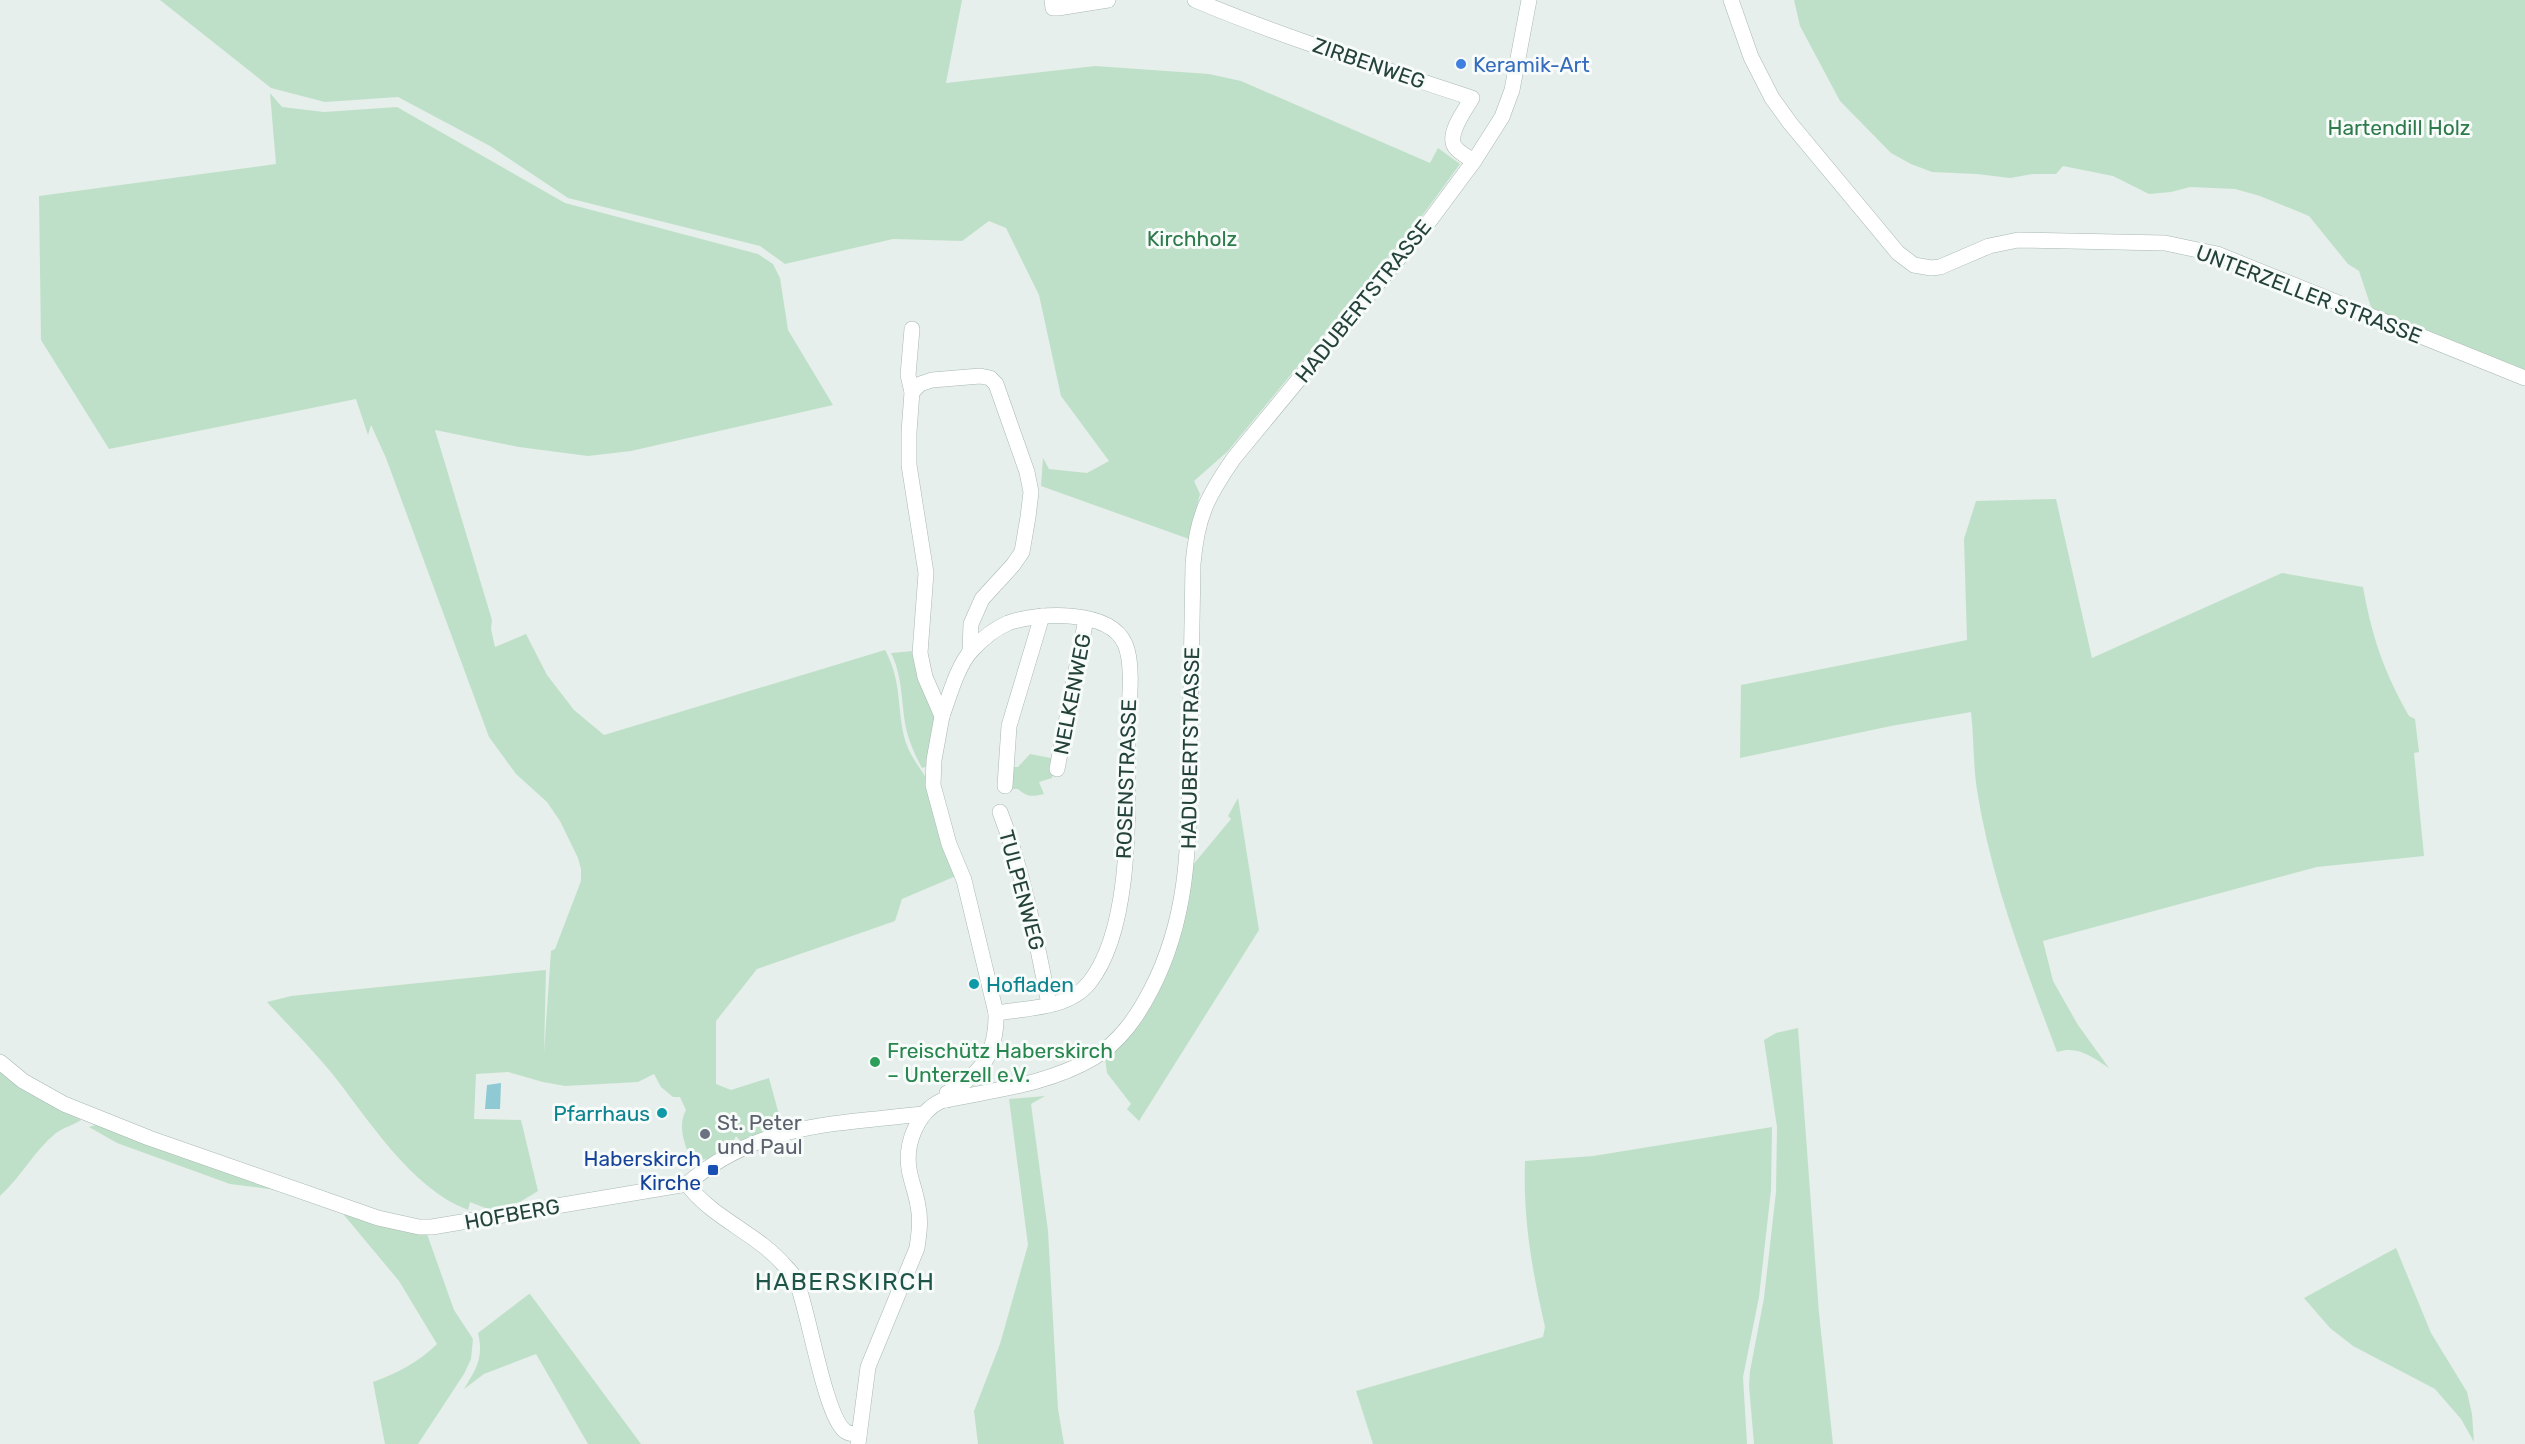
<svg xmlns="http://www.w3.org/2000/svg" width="2525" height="1444" viewBox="0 0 2525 1444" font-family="Rubik,sans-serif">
<rect width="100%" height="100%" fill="#e6efeb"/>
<g fill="#bfe0c8">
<polygon points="160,0 962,0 946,83 1095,66 1209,74 1241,81 1430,163 1438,148 1460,164 1425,212 1228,451 1194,481 1200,494 1189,539 1041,486 1043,458 1049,469 1087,473 1109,461 1061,396 1039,295 1006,228 989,221 962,241 893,239 785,264 760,246 568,198 490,146 398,97 325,102 271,88"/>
<polygon points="1794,0 2525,0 2525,373 2372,310 2359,271 2348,264 2309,216 2260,196 2235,189 2190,187 2171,192 2149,194 2113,176 2063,166 2056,174 2033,174 2010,178 1977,174 1932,172 1911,164 1891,153 1840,101 1800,26"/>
<path d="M270,93L282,107L324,112L397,107L565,203L758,254L773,264L780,278L788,330L833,405L631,451L588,456L519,447L435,430L492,620L491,629L495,647L526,634L547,675L574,710L604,735L885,650C903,683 896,710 906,743C912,760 924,772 931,787C941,811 948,850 956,876L902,899L895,921L757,969L716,1021V1084L731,1090L769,1078L781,1122L778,1130L748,1137L747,1139L741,1142L736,1136L732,1144L708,1159L691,1161C685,1144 677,1127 686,1110L680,1097H673L661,1087L654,1074L638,1082L565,1086L543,1082L508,1072L476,1074L474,1119L521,1120L538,1191L520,1202L488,1209L470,1202L468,1210C410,1188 368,1118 330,1071C310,1047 288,1025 267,1002L291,996L546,970L544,1053L551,951L555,949L581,881V869L578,858L560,821L547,802L516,774L489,737L386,458L371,425L368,435L356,399L109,449L41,340L39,196L276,164Z"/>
<path d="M2056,499L2092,658L2282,573L2363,587C2372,637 2384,672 2409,716L2415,719L2419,752L2414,753L2424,856L2317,867L2043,941L2053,981L2078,1025L2109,1068C2092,1057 2078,1045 2057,1052C2025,967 1991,880 1977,790C1973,764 1974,738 1971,712L1891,726L1740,758L1741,685L1967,640L1964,539L1976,501Z"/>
<path d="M913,651L919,679L935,714L928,766L922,768C915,755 909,742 906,728C901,702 903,677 891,653Z"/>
<path d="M1030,754L1056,759L1052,778L1039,782L1044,794C1032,797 1027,797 1018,789H1009L1007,767H1018Z"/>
<polygon points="1238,798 1259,930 1139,1121 1127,1109 1131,1104 1107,1073 1105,1058 1143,1013 1192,866 1231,819 1228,816"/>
<polygon points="1798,1028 1819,1313 1833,1444 1754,1444 1749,1386 1750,1371 1764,1298 1776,1192 1777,1127 1764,1040 1776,1033"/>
<path d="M0,1067L81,1120C74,1125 64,1127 56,1133C34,1151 21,1177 0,1196Z"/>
<polygon points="1045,1096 1031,1104 1048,1231 1058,1409 1064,1444 978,1444 974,1411 1000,1344 1028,1245 1009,1099"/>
<polygon points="106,1122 284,1191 230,1184 117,1143 89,1127"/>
<path d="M1772,1127L1771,1190L1759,1297L1743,1377L1747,1444H1373L1356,1391L1543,1337L1545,1327C1532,1269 1523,1221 1525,1161L1593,1156Z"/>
<path d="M339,1209L427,1234L454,1310L473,1339L471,1359L464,1374L418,1444H385L373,1382C396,1374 420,1361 437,1344L399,1281Z"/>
<polygon points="2396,1248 2431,1333 2467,1392 2472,1414 2474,1442 2461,1419 2435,1389 2353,1346 2330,1328 2304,1298"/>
<path d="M529,1294H530L641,1444H588L536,1354L484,1374L464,1389C476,1369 484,1358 478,1333Z"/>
</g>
<polygon fill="#8ec9d4" points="501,1083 500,1109 485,1109 487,1085"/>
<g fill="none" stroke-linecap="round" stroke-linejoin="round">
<g stroke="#a8b8b2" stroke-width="16">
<g id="minor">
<polyline points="1052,0 1053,8 1058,8 1108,0"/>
<path d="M1195,0C1285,38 1379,67 1472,98C1466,109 1446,134 1455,147C1459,153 1468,157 1474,161"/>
<polyline points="1731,0 1751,57 1772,98 1790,123 1898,253 1914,265 1931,268 1940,267 1989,246 2018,240 2165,243 2217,254 2525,378"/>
<path d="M912,329L908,375L912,392L909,432V465L926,573L920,653L925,677L942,716L934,760L933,785L949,844L964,880L996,1013C997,1053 982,1074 947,1093V1100"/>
<polyline points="912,392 920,384 932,380 980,376 990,378 996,384 1027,472 1031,492 1028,517 1022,552 1013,565 982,599 971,624 970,651"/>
<path d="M942,716C949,697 958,664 972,650C982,639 994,629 1008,623C1038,612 1110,609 1125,644C1134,664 1129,704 1128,726C1127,797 1135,926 1089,983C1068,1009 1026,1008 996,1013"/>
<polyline points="1057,769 1086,619"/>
<polyline points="1005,786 1009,726 1042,616"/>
<path d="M1000,812C1024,874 1036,939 1049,1004"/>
<polyline points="0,1062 23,1081 64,1104 149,1138 378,1218 419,1227 432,1227 687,1184"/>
<path d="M687,1184C713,1219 757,1233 785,1266C789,1270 794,1275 796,1280C808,1308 825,1417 845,1431C849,1434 854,1434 859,1434"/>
<path d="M687,1184C758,1123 835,1124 923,1114"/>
<path d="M858,1444L868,1367L917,1248C919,1234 921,1220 918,1206C916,1193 911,1181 909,1169C905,1144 917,1112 941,1101C992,1090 1047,1085 1093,1058C1120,1042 1137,1017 1151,990C1193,909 1188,830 1190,741C1191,682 1192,623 1193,564C1197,516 1207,497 1234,458L1431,219L1474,161L1502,117L1512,90L1529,0"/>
</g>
</g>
<use href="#minor" stroke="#fff" stroke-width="15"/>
</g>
<circle fill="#3f7fe0" stroke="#f7fbf9" stroke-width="2" cx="1461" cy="64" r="6"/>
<g fill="#0f9aa8" stroke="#f7fbf9" stroke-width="2">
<circle cx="974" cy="984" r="6"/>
<circle cx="662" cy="1113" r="6"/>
</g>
<circle fill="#2e9e5b" stroke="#f7fbf9" stroke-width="2" cx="875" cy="1062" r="6"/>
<circle fill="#6b7280" stroke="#f7fbf9" stroke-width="2" cx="705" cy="1134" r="6"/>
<rect fill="#1a4fb4" stroke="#f7fbf9" stroke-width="2" x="707" y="1164" width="12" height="12" rx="3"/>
<g text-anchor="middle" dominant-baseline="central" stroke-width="6" stroke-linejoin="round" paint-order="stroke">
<g font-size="21" fill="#24423a" stroke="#f7fbf9">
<text transform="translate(1369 63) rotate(19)">ZIRBENWEG</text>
<text transform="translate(2309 294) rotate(21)">UNTERZELLER STRASSE</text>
<text transform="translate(1363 301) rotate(-51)">HADUBERTSTRASSE</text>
<text transform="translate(1072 694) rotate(-79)">NELKENWEG</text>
<text transform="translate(1190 748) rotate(-89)">HADUBERTSTRASSE</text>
<text transform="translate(1126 779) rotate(-88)">ROSENSTRASSE</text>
<text transform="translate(1022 890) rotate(75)">TULPENWEG</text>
<text transform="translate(512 1214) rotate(-10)">HOFBERG</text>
</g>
<g font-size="21" fill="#366cbe" stroke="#f7fbf9" text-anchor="start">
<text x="1473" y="64">Keramik-Art</text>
</g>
<g font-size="21" fill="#2d7a4b" stroke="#f7fbf9">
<text x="2399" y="127">Hartendill Holz</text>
<text x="1192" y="238">Kirchholz</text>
</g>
<g font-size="21" fill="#0d838f" stroke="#f7fbf9" text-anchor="start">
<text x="986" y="984">Hofladen</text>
<text x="650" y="1113" text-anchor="end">Pfarrhaus</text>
</g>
<g font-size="21" fill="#27864d" stroke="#f7fbf9" text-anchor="start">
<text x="887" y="1050">Freischütz Haberskirch<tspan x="887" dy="24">– Unterzell e.V.</tspan></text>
</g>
<g font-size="21" fill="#5b616d" stroke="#f7fbf9" text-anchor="start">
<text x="717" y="1122">St. Peter<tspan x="717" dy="24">und Paul</tspan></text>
</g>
<g font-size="21" fill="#164399" stroke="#f7fbf9" text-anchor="end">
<text x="701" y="1158">Haberskirch<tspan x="701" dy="24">Kirche</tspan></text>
</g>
<g font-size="24" letter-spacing="1.5" fill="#1f5548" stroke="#f7fbf9">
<text x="845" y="1282">HABERSKIRCH</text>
</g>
</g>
</svg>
